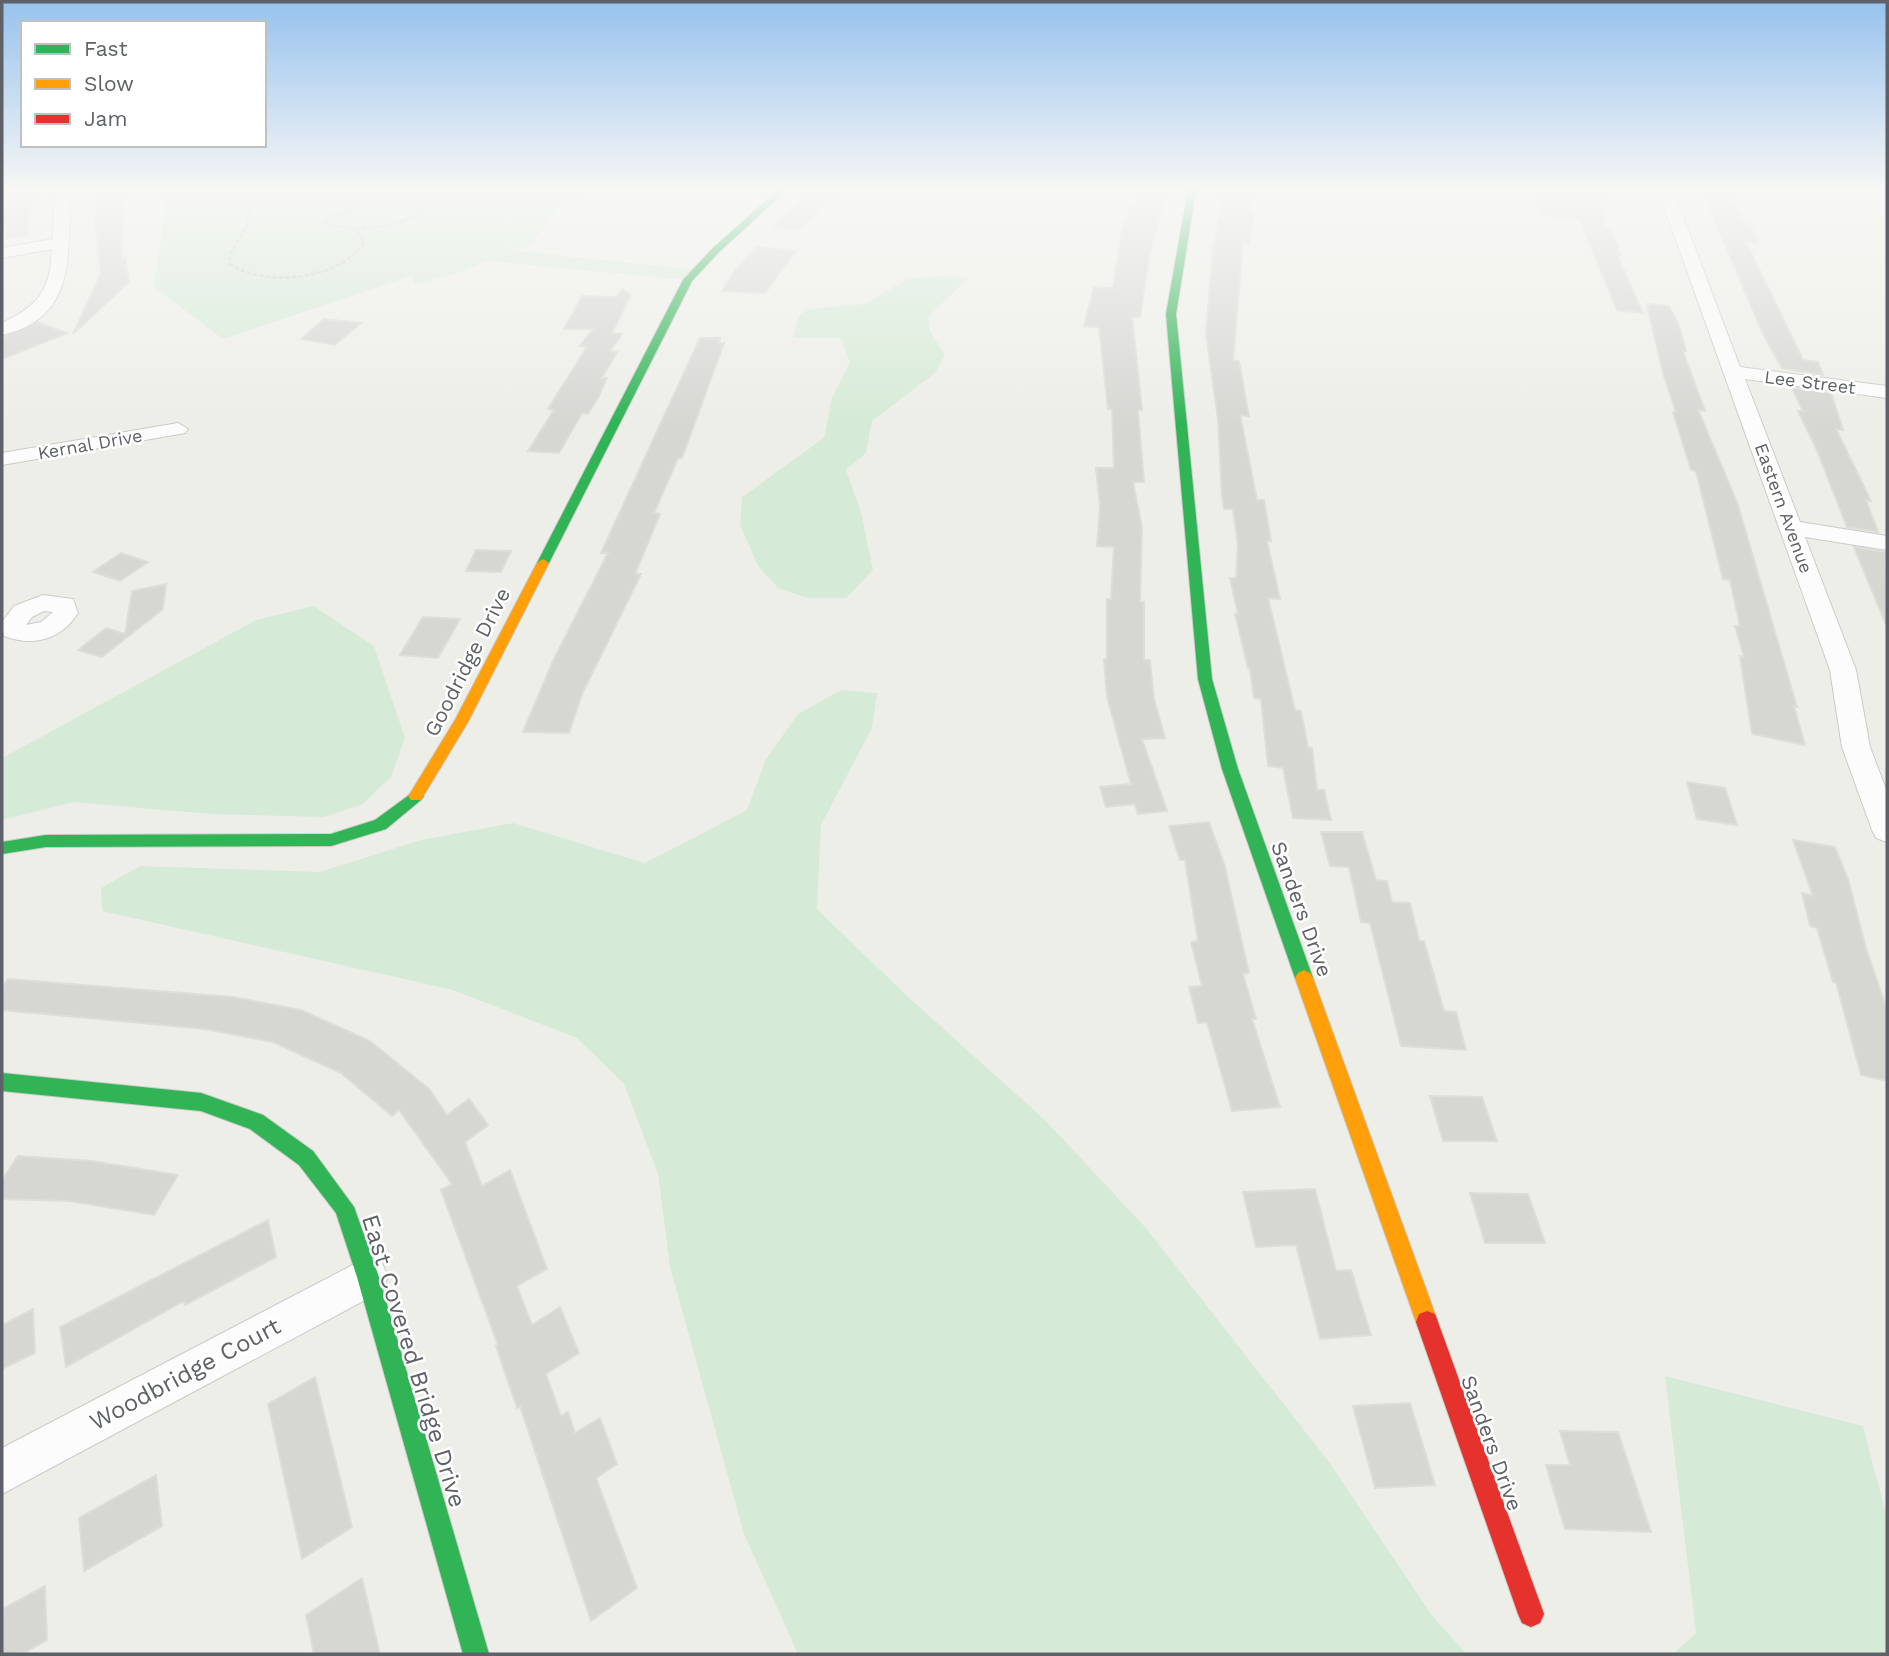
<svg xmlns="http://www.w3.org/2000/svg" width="1889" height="1656" viewBox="0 0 1889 1656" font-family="'Work Sans',sans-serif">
<rect width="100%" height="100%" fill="#eeeee9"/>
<g fill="#d6ebd7">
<polygon points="164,190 583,190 555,212 533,243 517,251 697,270 688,280 487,261 452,275 414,284 413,275 223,339 154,287 166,201"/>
<polygon points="953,275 968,278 928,317 930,332 945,355 935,373 872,421 866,453 846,470 861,512 873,570 846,598 808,598 778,588 758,566 740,525 742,497 824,438 832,398 850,362 841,338 793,338 800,314 810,309 864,304 907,279"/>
<polygon points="314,606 374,646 405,738 391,777 363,804 324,817 209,814 74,802 2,820 2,758 256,620"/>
<polygon points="841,690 877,693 872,728 821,825 817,909 907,996 1046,1121 1146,1228 1329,1462 1433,1617 1467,1654 798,1654 744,1534 670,1267 658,1174 624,1084 577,1038 453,990 102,911 101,888 140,866 320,872 421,840 513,823 645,863 747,810 766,759 798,714"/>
<polygon points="1665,1376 1863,1426 1887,1518 1887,1654 1673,1654 1696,1633"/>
</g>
<g fill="#d6d6d3" stroke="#deddd8" stroke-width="2">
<polygon points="18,190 35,190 28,219 28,235 6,239 7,226 2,227 2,207"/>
<polygon points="97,190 124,190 121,259 125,258 129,282 73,334 101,273 95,221"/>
<polygon points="812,190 839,190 797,231 773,227"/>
<polygon points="1141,190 1168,190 1150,252 1140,317 1132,317 1142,410 1138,410 1144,482 1133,482 1142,528 1140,602 1144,602 1144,660 1150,660 1154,699 1165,738 1142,739 1167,811 1138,814 1135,804 1106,807 1100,787 1131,784 1107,697 1104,659 1107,659 1107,599 1111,599 1114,547 1097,546 1100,506 1096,468 1114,468 1112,409 1108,409 1099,327 1084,326 1094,287 1113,288 1121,234 1132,202 1137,202"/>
<polygon points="1224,190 1250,190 1249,210 1254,211 1249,244 1243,243 1233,360 1239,361 1249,416 1240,415 1257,500 1264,500 1271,541 1267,541 1280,599 1268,598 1295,710 1301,711 1308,748 1312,748 1317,790 1324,790 1331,820 1293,818 1283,768 1268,766 1261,699 1254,698 1250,669 1248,668 1235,614 1238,614 1230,578 1236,578 1238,545 1233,509 1224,509 1222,496 1218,419 1206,334 1213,250"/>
<polygon points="1536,190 1576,194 1576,190 1599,190 1605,230 1611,230 1621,255 1617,255 1643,313 1617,310 1580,220 1539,215"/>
<polygon points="1722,190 1729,195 1743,222 1749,222 1758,243 1746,242 1803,360 1818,362 1823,375 1782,368 1762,332 1703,192"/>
<polygon points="757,247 796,251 765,293 722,291 735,270"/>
<polygon points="622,289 631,295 612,333 622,334 610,351 617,352 602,378 607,378 598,398 588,414 582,413 559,453 528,451 554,410 548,409 587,347 580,346 593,329 564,329 582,296 616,297"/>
<polygon points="1647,304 1669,306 1679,325 1686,351 1683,351 1705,411 1698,410 1737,502 1797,707 1794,706 1805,745 1752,734 1740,656 1744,657 1735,626 1740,626 1730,580 1723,579 1696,471 1691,470 1673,412 1676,412 1663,373"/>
<polygon points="324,319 361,323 335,345 301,339"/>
<polygon points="37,322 67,333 2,359 2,337"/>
<polygon points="700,338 720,338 719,343 724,343 682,458 678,458 654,513 660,514 635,574 641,574 582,694 569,733 523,732 553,661 608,553 601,553"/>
<polygon points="1792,388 1831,393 1843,430 1836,429 1871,501 1866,500 1878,532 1847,527 1816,448 1798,411 1803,411"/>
<polygon points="1854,547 1885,552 1887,627"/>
<polygon points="476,550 511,551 501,572 466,571"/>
<polygon points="121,553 148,562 120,581 93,572"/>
<polygon points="166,584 163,609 102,657 78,650 106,628 125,634 132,591"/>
<polygon points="423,617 460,619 438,658 400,655"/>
<polygon points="1687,782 1725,788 1737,825 1697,819"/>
<polygon points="1209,822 1225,867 1249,973 1243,974 1256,1019 1252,1019 1280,1107 1232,1111 1207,1022 1198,1023 1189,987 1202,986 1191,942 1198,941 1185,860 1180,860 1169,826"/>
<polygon points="1321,832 1362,832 1376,880 1387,881 1392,902 1410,903 1419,941 1424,941 1444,1011 1456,1012 1466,1050 1401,1046 1370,923 1361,922 1349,867 1330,866"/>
<polygon points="1793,840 1835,847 1848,879 1866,948 1887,1010 1887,1081 1861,1075 1836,982 1833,982 1817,928 1810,926 1802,893 1813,896"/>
<polygon points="8,979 233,997 301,1010 370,1041 429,1089 447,1115 469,1099 488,1125 465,1142 482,1186 510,1170 547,1269 517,1286 532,1325 560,1307 579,1353 546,1374 561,1416 568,1412 575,1433 600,1418 617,1464 596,1478 637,1588 591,1621 520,1406 517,1408 496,1346 498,1345 441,1190 452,1184 399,1110 392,1116 341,1073 273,1042 205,1029 2,1010 2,987"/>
<polygon points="1430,1096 1482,1097 1497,1141 1443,1141"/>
<polygon points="18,1156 92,1161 178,1175 154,1215 69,1201 2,1199 2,1180"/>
<polygon points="1315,1189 1336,1271 1351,1270 1371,1335 1320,1339 1296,1245 1256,1247 1243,1192"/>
<polygon points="1470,1193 1528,1194 1545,1243 1485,1243"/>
<polygon points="268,1220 276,1257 185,1305 184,1301 66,1367 60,1327"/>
<polygon points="33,1309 35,1353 2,1369 2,1325"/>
<polygon points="315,1377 352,1527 302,1559 268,1404"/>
<polygon points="1410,1403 1435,1485 1375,1488 1353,1406"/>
<polygon points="1560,1431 1618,1432 1651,1532 1565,1529 1546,1465 1570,1465"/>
<polygon points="156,1475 162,1526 84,1571 79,1518"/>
<polygon points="362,1578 380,1654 314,1654 306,1615"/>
<polygon points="45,1586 47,1640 22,1654 2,1654 2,1609"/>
</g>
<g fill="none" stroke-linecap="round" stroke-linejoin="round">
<g stroke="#cacbc9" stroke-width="2">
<g id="street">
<path d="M58,190H73L70,202C68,260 74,319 2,335V323C39,305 50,291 52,249L2,258V248L53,239L54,202Z"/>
<polygon points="1658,190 1673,190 1740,367 1887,386 1887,398 1745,379 1800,522 1887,536 1887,550 1805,537 1856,670 1870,747 1887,792 1887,842 1876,838 1872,830 1842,747 1830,670"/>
<polygon points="178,423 188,429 185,433 2,465 2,453"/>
<path d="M43,595L73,599L78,613C61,640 33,647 4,636L2,622L14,606ZM44,611L53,612L41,622L26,625L32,617Z"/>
<polygon points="368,1257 382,1263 388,1277 382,1291 2,1494 2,1448"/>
</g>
</g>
<g stroke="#cbcbca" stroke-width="2">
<g id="fast">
<polygon points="778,190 787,190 719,252 692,281 549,563 543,567 539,566 537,563 683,280 713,248"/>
<polygon points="1188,190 1196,190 1176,314 1212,679 1238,769 1313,978 1310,983 1304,986 1298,983 1295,978 1222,769 1198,679 1166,314"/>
<polygon points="416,790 421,792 424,796 421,800 386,829 331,846 46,847 2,854 2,842 46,835 331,834 375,820"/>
<polygon points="2,1073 201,1093 263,1115 313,1151 354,1207 379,1277 489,1654 463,1654 357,1277 336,1213 299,1165 250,1129 201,1111 2,1091"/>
</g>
</g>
<g stroke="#cbcbca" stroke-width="2">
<g id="slow">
<polygon points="543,559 549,563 468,722 421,800 411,800 408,796 411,792 455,720 537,563"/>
<polygon points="1304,970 1310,973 1313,978 1438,1322 1435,1330 1427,1333 1419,1330 1416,1322 1295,978 1298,973"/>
</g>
</g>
<g stroke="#cbcbca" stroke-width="2">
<polygon id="jam" points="1427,1311 1435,1314 1438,1322 1544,1614 1540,1623 1531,1627 1522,1623 1518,1614 1416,1322 1419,1314"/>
</g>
<g stroke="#ccd0ce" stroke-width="2.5" stroke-dasharray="4.5 2" stroke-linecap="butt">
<path d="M251,190L247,225L230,254V264C267,288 338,280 364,243L355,228"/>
<polyline points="336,190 358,199"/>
<polyline points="355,197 361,190"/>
<path d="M367,200L361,209L332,215L323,222C355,235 403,227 430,207L421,203L436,190"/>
</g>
<use href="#street" fill="#fcfcfc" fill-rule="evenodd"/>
<use href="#fast" fill="#30b455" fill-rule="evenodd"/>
<use href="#slow" fill="#ff9f0a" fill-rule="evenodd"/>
<use href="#jam" fill="#e5322d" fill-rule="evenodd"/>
</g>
<linearGradient id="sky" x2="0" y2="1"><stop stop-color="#97c2ee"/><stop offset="0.45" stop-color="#f7f7f5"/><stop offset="1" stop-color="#f7f7f5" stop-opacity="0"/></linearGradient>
<rect width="1889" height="422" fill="url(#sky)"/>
<g text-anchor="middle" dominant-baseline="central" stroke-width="5" stroke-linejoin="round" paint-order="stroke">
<g font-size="18" fill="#5e6167" stroke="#fff">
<text transform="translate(1810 382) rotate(7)">Lee Street</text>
<text transform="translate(90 444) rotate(-10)">Kernal Drive</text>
<text transform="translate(1784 508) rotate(70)">Eastern Avenue</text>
</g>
<g font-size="21" fill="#5e6167" stroke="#fff">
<text transform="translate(467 662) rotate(-63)">Goodridge Drive</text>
<text transform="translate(1302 909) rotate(70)">Sanders Drive</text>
<text transform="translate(1492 1443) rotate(70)">Sanders Drive</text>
</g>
<g font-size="24" fill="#5e6167" stroke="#fff">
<text transform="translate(414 1361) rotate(73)">East Covered Bridge Drive</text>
<text transform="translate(185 1374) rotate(-28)">Woodbridge Court</text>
</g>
</g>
<rect width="1889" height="1656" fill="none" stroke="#5e6167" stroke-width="7"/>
<rect x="21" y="21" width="245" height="126" fill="#ffffff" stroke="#bfc0c2" stroke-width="2"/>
<rect x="35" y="44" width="35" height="10" fill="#30b455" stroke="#bfc0c2" stroke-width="2"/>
<text x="84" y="56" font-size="21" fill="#5e6167">Fast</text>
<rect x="35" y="79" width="35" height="10" fill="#ff9f0a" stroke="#bfc0c2" stroke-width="2"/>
<text x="84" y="91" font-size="21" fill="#5e6167">Slow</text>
<rect x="35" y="114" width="35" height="10" fill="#e5322d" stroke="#bfc0c2" stroke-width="2"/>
<text x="84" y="126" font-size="21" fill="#5e6167">Jam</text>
</svg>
